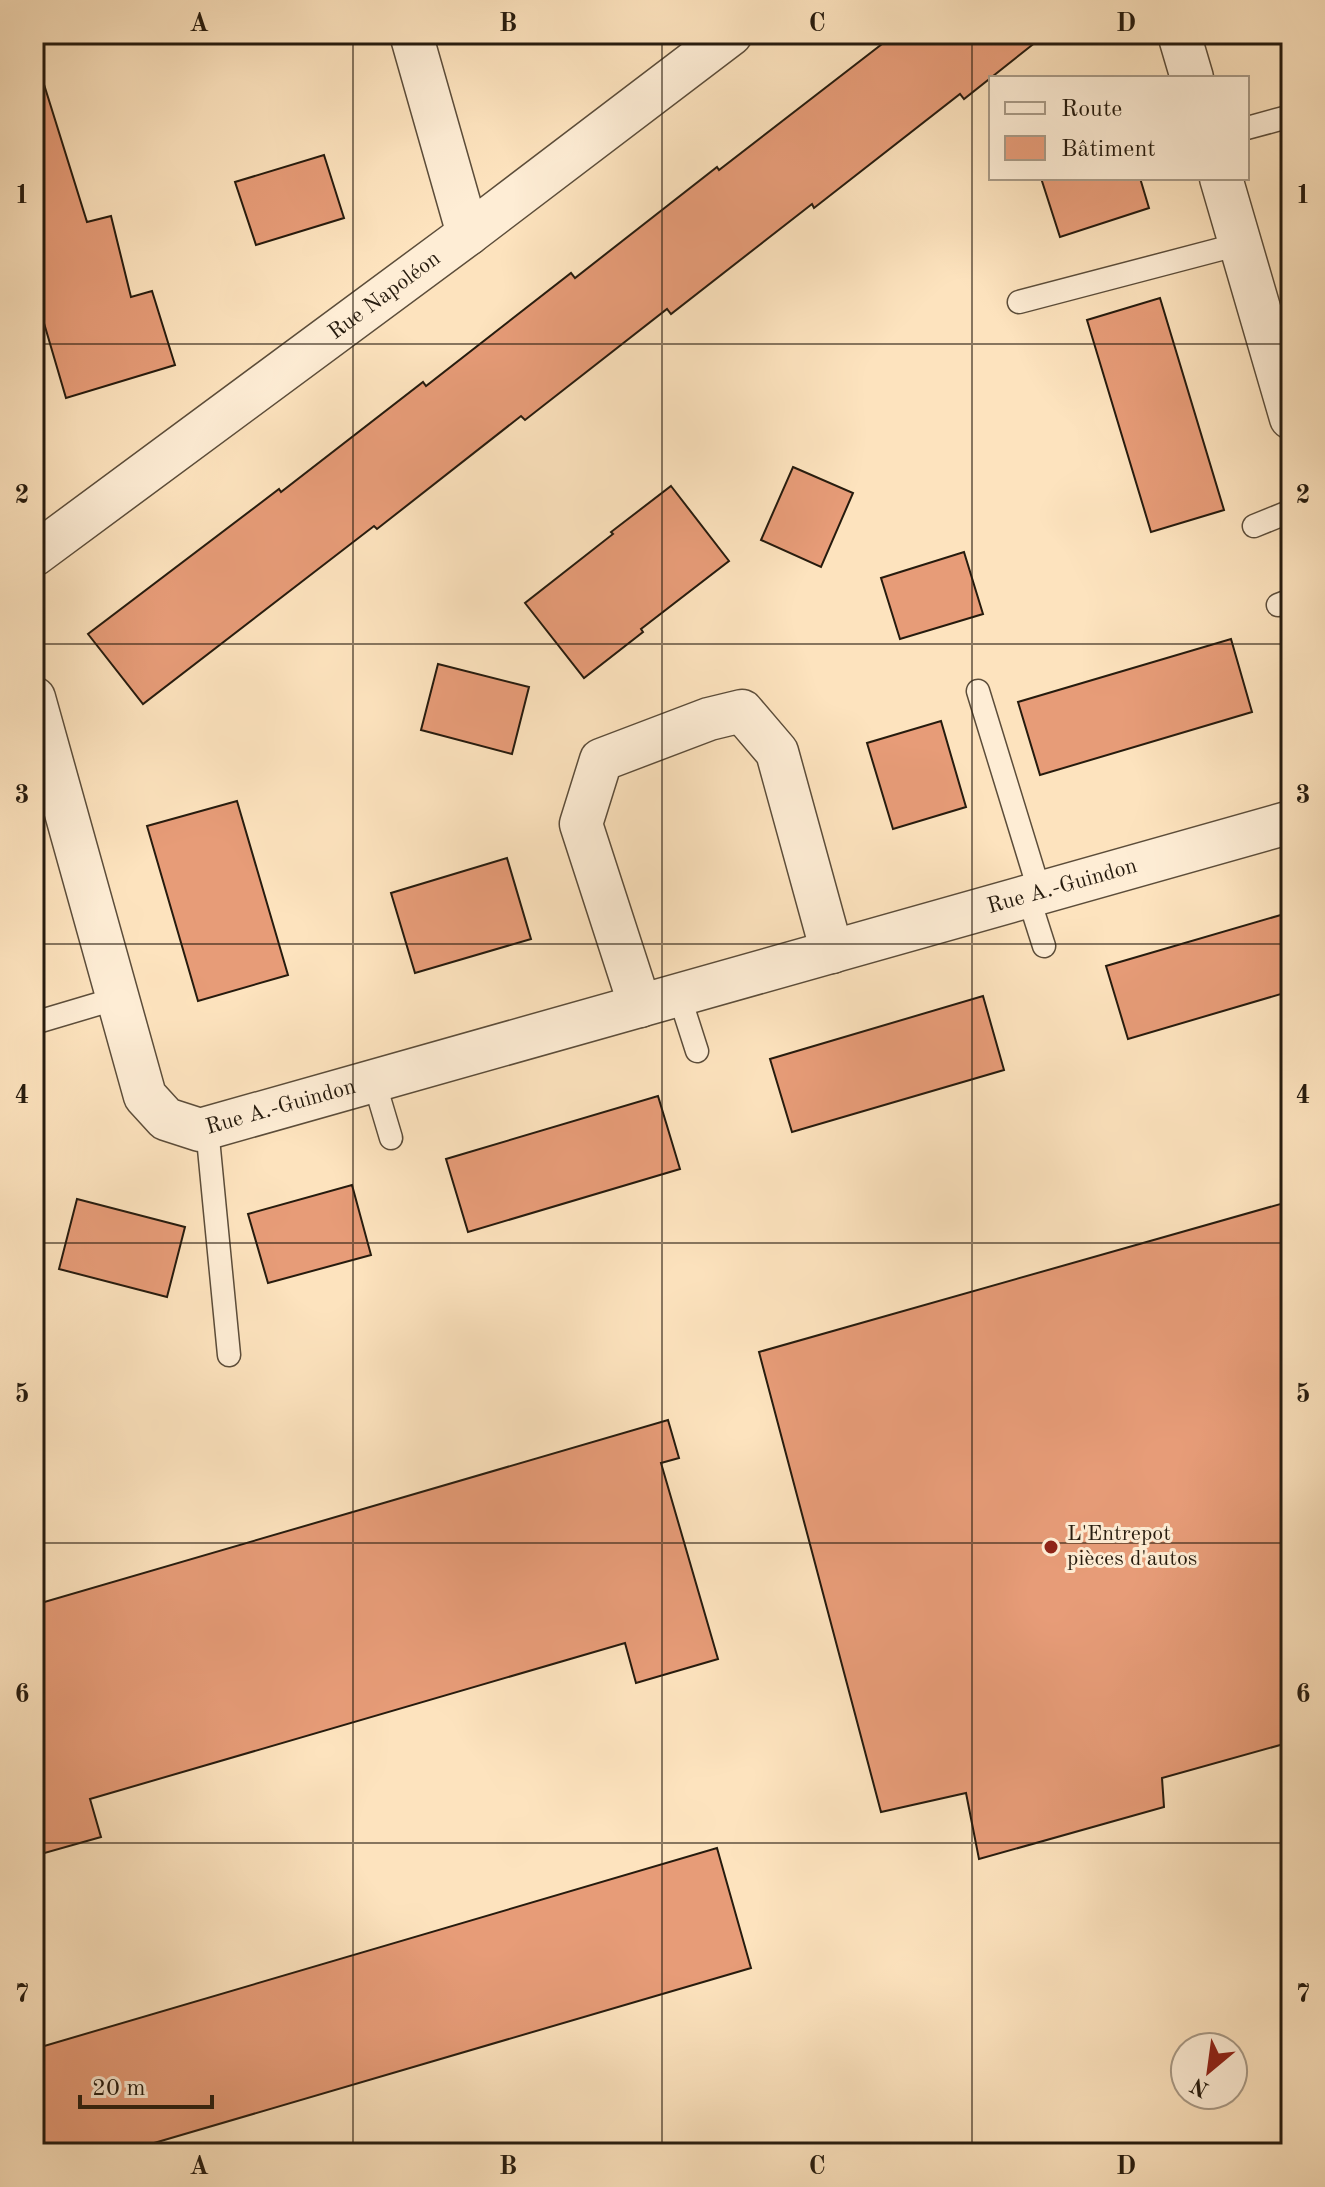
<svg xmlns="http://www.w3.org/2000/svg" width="1325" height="2187" viewBox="0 0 1325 2187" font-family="'Old Standard TT',serif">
<rect width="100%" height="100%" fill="#fde3be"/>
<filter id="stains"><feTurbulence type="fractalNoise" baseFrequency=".0025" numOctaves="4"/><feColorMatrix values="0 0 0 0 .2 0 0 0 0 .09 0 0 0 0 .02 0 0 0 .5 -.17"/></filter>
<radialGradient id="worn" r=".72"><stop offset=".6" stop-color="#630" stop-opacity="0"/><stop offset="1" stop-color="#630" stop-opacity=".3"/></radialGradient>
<g fill="#e79c78" stroke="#261b0e" stroke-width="2">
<polygon points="895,34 1046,34 964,99 960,94 814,208 812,204 671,314 667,309 525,420 521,416 377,529 374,526 143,704 88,634 279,489 281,492 423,382 426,386 571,273 575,278 717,167 719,170"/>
<polygon points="42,78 87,222 111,216 131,297 152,291 175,365 66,398 41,313 34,315 34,80"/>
<polygon points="324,155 344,218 256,245 235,182"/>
<polygon points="1041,178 1140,178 1149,208 1060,237"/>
<polygon points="1160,298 1224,510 1151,532 1087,320"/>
<polygon points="793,467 853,493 821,567 761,540"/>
<polygon points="671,486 729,561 641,629 643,632 584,678 525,603 613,534 611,532"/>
<polygon points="964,552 983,614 900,639 881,578"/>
<polygon points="1231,639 1252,712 1040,775 1018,702"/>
<polygon points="438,664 529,687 512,754 421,730"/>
<polygon points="941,721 966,807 893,829 867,743"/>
<polygon points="237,801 288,975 198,1001 147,826"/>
<polygon points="507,858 531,939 415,973 391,893"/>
<polygon points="1291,912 1291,991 1128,1039 1106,966"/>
<polygon points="983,996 1004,1070 792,1132 770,1059"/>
<polygon points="658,1096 680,1169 468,1232 446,1159"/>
<polygon points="352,1185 371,1255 268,1283 248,1214"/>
<polygon points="77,1199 185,1227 167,1297 59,1269"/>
<polygon points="1291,1201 1291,1742 1162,1778 1164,1807 979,1859 966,1793 881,1812 759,1352"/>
<polygon points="668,1420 679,1458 661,1463 718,1659 636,1683 625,1643 90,1799 101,1837 34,1856 34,1605"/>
<polygon points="717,1848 751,1968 120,2153 34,2153 34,2049"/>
</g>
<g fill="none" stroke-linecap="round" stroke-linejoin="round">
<g stroke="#5c4d3a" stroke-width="25">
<g id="service">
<polyline points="1247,128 1291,116"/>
<polyline points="1019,302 1240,244"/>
<polyline points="1254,526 1291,511"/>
<polyline points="1278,605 1291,600"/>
<polyline points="978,691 1040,893"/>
<polyline points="1028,896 1044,946"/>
<polyline points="679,995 697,1051"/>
<polyline points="34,1023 118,998"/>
<polyline points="374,1081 391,1138"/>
<polyline points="207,1128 229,1355"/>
</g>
</g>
<g stroke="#5c4d3a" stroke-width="45">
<g id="minor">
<polyline points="411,34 468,234"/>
<polyline points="1179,34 1192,78"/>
<polyline points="1221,178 1291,418"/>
<path id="s1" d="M34,555L468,234L731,34"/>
<path id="s2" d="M34,698L145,1096L166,1119L200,1130L1291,822"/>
<polyline points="640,1006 581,824 601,760 709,719 742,711 777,752 832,952"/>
</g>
</g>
<use href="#service" stroke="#feedd5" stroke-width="22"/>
<use href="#minor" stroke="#feedd5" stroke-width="42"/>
</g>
<path fill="none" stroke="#261b0e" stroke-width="2" stroke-opacity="0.55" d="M353,34V2153M662,34V2153M972,34V2153M34,344H1291M34,644H1291M34,944H1291M34,1243H1291M34,1543H1291M34,1843H1291"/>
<circle fill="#8f2418" stroke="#feedd5" stroke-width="3" cx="1051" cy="1547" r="8"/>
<g text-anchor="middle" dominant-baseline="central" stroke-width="6" stroke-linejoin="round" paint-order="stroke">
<g font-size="22" fill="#261b0e" stroke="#feedd5">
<text stroke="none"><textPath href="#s1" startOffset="436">Rue Napoléon</textPath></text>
<text stroke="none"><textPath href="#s2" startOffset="1376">Rue A.-Guindon</textPath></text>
<text stroke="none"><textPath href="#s2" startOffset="564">Rue A.-Guindon</textPath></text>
</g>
<g font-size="22" fill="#261b0e" stroke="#feedd5" text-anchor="start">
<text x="1067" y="1534">L'Entrepot<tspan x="1067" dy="25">pièces d'autos</tspan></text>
</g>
</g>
<rect width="1325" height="2187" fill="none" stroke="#fde3be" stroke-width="88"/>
<rect x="989" y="76" width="260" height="104" fill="#feedd5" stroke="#a89985" stroke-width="2"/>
<rect x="1005" y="102" width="40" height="12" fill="#feedd5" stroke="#a89985" stroke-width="2"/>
<text x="1061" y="116" font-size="24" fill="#261b0e">Route</text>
<rect x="1005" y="136" width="40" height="24" fill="#e79c78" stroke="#a89985" stroke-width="2"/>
<text x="1061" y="156" font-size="24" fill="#261b0e">Bâtiment</text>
<g transform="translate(1209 2071) rotate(209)"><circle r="38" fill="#feedd5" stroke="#a89985" stroke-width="2"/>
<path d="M0-6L14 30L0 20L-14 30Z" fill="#8f2418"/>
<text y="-12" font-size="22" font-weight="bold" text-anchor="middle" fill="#261b0e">N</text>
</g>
<path d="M80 2095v12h132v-12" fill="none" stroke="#261b0e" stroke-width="4"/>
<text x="92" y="2095" font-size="24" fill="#261b0e" stroke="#feedd5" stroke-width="6" paint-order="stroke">20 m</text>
<rect x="44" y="44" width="1237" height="2099" fill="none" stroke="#261b0e" stroke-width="3"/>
<g font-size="26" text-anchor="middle" font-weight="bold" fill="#261b0e">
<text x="199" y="31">A</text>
<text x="508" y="31">B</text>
<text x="817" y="31">C</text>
<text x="1126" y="31">D</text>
<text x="22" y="203">1</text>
<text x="1303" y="203">1</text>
<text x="22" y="503">2</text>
<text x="1303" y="503">2</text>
<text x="22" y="803">3</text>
<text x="1303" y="803">3</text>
<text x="22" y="1103">4</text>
<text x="1303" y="1103">4</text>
<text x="22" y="1402">5</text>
<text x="1303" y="1402">5</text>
<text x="22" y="1702">6</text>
<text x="1303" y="1702">6</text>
<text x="22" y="2002">7</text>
<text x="1303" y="2002">7</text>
<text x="199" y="2174">A</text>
<text x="508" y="2174">B</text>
<text x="817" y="2174">C</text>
<text x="1126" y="2174">D</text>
</g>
<rect width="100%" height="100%" filter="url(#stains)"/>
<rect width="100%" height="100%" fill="url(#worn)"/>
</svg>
